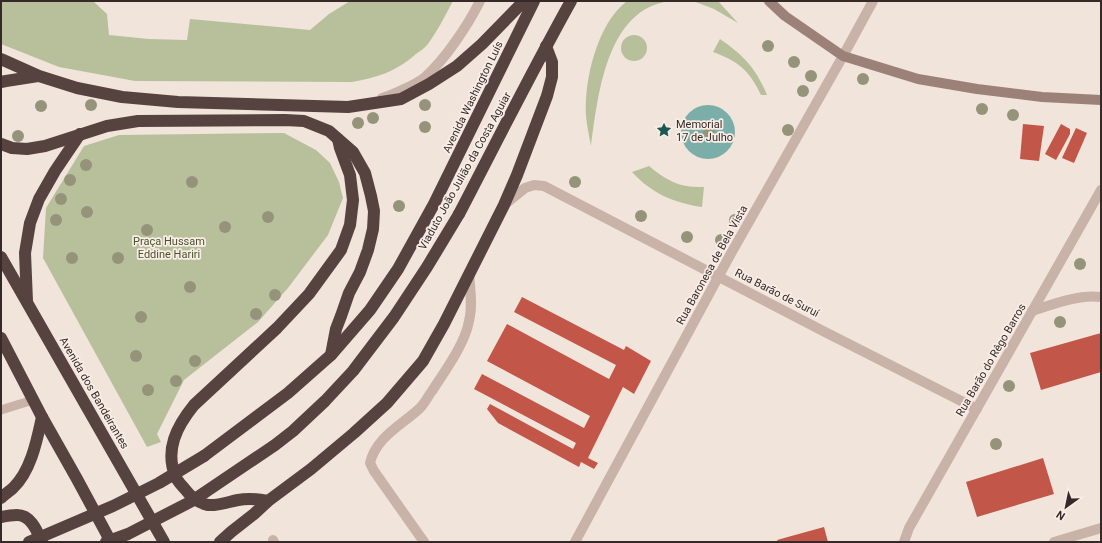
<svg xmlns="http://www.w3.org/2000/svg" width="1102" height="543" viewBox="0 0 1102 543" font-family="Roboto,sans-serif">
<rect width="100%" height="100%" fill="#f1e4db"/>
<g fill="#b8c09b">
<path d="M1,1H93L107,14L109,35L149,39L187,40L190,19L310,30L329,14L350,1H453C445,16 438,30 428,44C425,48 420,51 416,54C397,71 377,78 352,82L135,81L59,67L1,44Z"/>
<path d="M627,1H670C606,9 598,96 591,146C589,136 587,126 586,116C584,80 597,24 627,1Z"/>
<polygon points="693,1 718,1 738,23 714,9"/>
<circle cx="634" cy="48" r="13"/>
<path d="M720,39C743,55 756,68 767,95H761C749,70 738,61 713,52Z"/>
<polygon points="284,133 316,150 330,163 339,182 343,198 328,235 288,288 258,322 184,380 157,434 161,442 147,447 43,258 46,208 84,146 119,135"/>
<path d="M649,166C667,181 680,188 704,187L702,207C674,203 651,193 632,172Z"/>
</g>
<circle fill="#7bada9" cx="708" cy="132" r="27"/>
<g fill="#c25648">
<polygon points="1023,124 1044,126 1039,161 1020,159"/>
<polygon points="1061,124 1070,129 1070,134 1056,160 1045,154"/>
<polygon points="1076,128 1087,133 1074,163 1062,158"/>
<polygon points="522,297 624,350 626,346 651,361 634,394 623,387 588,458 598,463 594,469 581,462 579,467 498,423 487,409 490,404 573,449 576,443 474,389 482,374 584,428 590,416 487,361 507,324 609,379 616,365 514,312"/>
<polygon points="1101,333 1101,372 1041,390 1030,353"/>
<polygon points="1043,458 1054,494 977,517 966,482"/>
<polygon points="824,527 828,542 778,542 777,540"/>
</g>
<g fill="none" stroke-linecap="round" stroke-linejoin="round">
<polyline stroke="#c9b2a7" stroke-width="9" points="1,410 33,400"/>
<g stroke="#c9b2a7" stroke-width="10">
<path d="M382,98C393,95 416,84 424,78C445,60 468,25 480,1"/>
<polyline points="504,205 525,188 534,185 544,186 823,331 977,409"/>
<path d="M1032,311C1053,304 1080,294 1101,297"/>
<polyline points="273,540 274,542"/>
<path d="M424,542L374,471L370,463C376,437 402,425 420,408C425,403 428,396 432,391C445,371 465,344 469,321C473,306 470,288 469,273"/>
<polyline points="575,542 729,257 843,56 873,1"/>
<polyline points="904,542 909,528 1101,190"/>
<polyline points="1054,542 1101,528"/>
</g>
<polyline stroke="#9c8179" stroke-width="10" points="769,1 785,16 843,56 918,79 977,89 1042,97 1101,100"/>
<g stroke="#56433f" stroke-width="12">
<polyline points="1,59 39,76 77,88 122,97 178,102 348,107 401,99 429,84 457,66 482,44 524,1"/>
<polyline points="1,82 6,81 38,76"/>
<polyline points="1,144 12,148 27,149 45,146 107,126 138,121 285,120 304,121 329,131 353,152 365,173 371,196 374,211 373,229 368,250 360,272 349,293 341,316 336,329 331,355"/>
<path d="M459,214C496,143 532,71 571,1"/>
<polyline points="1,257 164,542"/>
<polyline points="27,301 25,253 30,223 39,199 55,171 80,134"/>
<polyline points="1,338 42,417 77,479 111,542"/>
<polyline points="204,456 288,393 331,355 370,310 398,269 434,204 534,1"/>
<path d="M1,498C5,494 10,491 13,488C31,471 37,440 42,417"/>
<path d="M268,501C258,499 248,498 238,500C228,502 218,506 208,505C197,503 190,496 184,488C181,485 178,481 176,478C164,450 177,426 194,405L277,328L309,294L341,250L350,225L353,200L350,175L340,148L338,139"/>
<path d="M1,517C6,516 12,515 17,515C31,515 37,531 42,542"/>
<polyline points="220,542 231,532 254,514 268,501 311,469 354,433 387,403 423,361 444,324 504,205 517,175 547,96 552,77 552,62 546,46"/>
</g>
<g stroke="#56433f" stroke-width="12">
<polyline points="29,542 113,506 159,483 204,456"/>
<polyline points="106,542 128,534 192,501 275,445 293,431 325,401 353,371 394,317 427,267 459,214"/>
</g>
</g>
<g fill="#95947b">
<circle cx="768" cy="46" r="6"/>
<circle cx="794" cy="62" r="6"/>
<circle cx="811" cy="76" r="6"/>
<circle cx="863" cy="79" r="6"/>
<circle cx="803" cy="91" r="6"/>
<circle cx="91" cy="105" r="6"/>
<circle cx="425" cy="105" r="6"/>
<circle cx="41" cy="106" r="6"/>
<circle cx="982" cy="109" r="6"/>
<circle cx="1013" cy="115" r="6"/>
<circle cx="373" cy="118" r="6"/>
<circle cx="358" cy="123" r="6"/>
<circle cx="425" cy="127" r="6"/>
<circle cx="788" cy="130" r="6"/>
<circle cx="709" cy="133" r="6"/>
<circle cx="18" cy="136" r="6"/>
<circle cx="86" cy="165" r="6"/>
<circle cx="70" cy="180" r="6"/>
<circle cx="192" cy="182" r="6"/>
<circle cx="575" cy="182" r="6"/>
<circle cx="61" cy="199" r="6"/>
<circle cx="399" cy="206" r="6"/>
<circle cx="87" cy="212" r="6"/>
<circle cx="641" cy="216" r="6"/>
<circle cx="268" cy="217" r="6"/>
<circle cx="56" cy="220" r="6"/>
<circle cx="735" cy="220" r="6"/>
<circle cx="225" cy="227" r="6"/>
<circle cx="147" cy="230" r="6"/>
<circle cx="687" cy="237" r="6"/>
<circle cx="721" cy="240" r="6"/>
<circle cx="72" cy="258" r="6"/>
<circle cx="118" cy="258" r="6"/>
<circle cx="1080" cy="264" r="6"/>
<circle cx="190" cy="287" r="6"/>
<circle cx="275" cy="295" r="6"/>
<circle cx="256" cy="314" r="6"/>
<circle cx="141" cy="317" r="6"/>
<circle cx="1060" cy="322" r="6"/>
<circle cx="136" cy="356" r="6"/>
<circle cx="195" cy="361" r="6"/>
<circle cx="176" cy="381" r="6"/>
<circle cx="1009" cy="386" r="6"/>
<circle cx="148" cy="390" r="6"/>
<circle cx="996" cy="444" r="6"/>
</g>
<defs>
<g id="sight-bare" transform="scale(1.2)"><path d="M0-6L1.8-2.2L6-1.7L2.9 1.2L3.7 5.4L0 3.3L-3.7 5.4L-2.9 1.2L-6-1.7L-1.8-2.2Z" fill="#1e5652" stroke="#f9eee7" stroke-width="2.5" paint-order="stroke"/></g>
</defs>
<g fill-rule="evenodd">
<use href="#sight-bare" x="664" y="130"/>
</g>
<g text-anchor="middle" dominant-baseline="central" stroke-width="3.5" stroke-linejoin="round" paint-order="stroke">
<g font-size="11" fill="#352a28" stroke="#f9eee7">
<text transform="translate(473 97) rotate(-64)">Avenida Washington Luís</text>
<text transform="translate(465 171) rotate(-61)">Viaduto João Julião da Costa Aguiar</text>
<text transform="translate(712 265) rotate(-61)">Rua Baronesa de Bela Vista</text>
<text transform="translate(777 293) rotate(27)">Rua Barão de Suruí</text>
<text transform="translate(991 360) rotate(-60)">Rua Barão do Rêgo Barros</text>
<text transform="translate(94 393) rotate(60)">Avenida dos Bandeirantes</text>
</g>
<g font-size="11" fill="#352a28" stroke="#f9eee7" text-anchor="start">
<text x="676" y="124">Memorial<tspan x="676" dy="13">17 de Julho</tspan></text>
</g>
<g font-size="11" fill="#4a532c" stroke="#f9eee7">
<text x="169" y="241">Praça Hussam<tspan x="169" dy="13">Eddine Hariri</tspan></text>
</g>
</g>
<rect width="1102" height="543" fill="none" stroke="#352a28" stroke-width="4"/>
<g transform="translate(1066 507) rotate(213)" stroke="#f9eee7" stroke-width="3" paint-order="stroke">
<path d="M0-3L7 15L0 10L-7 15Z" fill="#352a28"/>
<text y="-6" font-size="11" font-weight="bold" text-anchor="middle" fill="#352a28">N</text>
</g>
</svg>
